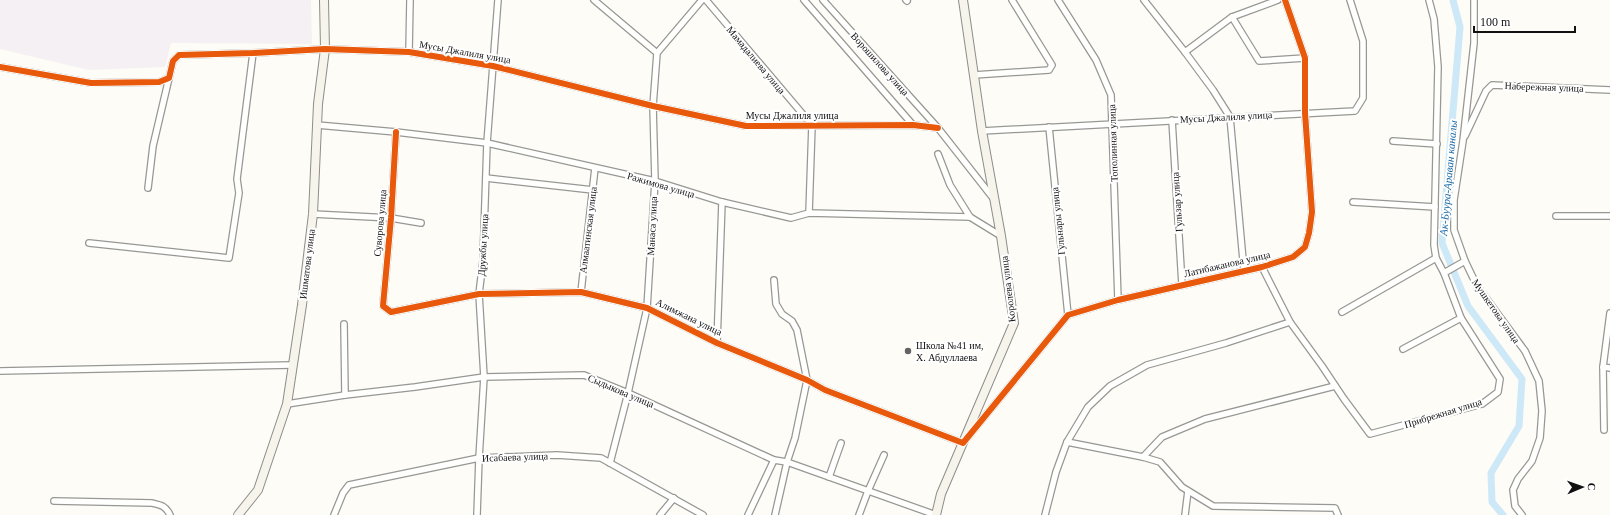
<svg xmlns="http://www.w3.org/2000/svg" width="1610" height="515" viewBox="0 0 1610 515" font-family="'Times New Roman',serif">
<rect width="100%" height="100%" fill="#fdfcf7"/>
<polygon fill="#f5f0f3" points="0,0 311,0 312,44 171,43 165,67 89,70 0,49"/>
<g fill="none" stroke-linecap="round" stroke-linejoin="round">
<polyline stroke="#cde8f7" stroke-width="7" points="1453,0 1460,27 1442,243 1468,306 1522,379 1519,426 1491,473 1492,502 1503,515"/>
<g stroke="#979795" stroke-width="8">
<g id="street">
<polyline points="594,0 657,53"/>
<polyline points="706,0 812,125 809,213"/>
<polyline points="804,0 913,125"/>
<polyline points="823,0 938,128 993,198"/>
<polyline points="906,0 907,1"/>
<polyline points="1058,0 1096,60 1111,95 1118,300"/>
<polyline points="1144,0 1185,52 1213,90 1230,117 1244,271"/>
<polyline points="1474,0 1474,43 1463,141 1454,200 1454,230 1465,261 1477,286 1525,351 1539,381 1542,411 1540,438 1532,461 1518,479 1513,490 1515,506 1522,515"/>
<polyline points="1232,17 1259,61 1305,58"/>
<polyline points="409,52 410,0"/>
<polyline points="1185,52 1232,17 1278,0"/>
<polyline points="0,67 91,83 159,82 169,78 173,61 179,55 253,53 325,49 409,52 493,66 653,106 746,126 913,125 938,128"/>
<polyline points="974,75 1049,70 1052,65 1012,0"/>
<polyline points="1172,120 1182,285"/>
<polyline points="317,125 396,132 487,143 655,181 722,202 791,218 809,213 970,217 1001,236"/>
<polyline points="1049,127 1068,315"/>
<polyline points="982,131 1355,111 1363,98 1363,41 1350,0"/>
<polyline points="396,132 391,218 383,306 391,312 479,294 581,292 647,308 717,343 807,380 825,390 963,443 1068,315 1118,300 1262,267 1293,257 1305,247 1309,233 1312,212 1305,113 1305,58 1285,0"/>
<polyline points="1465,136 1486,91 1492,85 1610,90"/>
<polyline points="1393,141 1437,144"/>
<polyline points="938,154 950,185 970,217"/>
<polyline points="486,178 593,190"/>
<polyline points="148,188 153,146 169,78"/>
<polyline points="1353,202 1435,207"/>
<polyline points="313,214 391,218 421,223"/>
<polyline points="1556,216 1610,216"/>
<polyline points="89,243 229,258 239,193 237,179 253,53"/>
<polyline points="1262,267 1290,322 1322,366 1344,399 1370,434 1482,404 1498,392 1500,379 1461,318 1444,273 1436,258 1434,245 1438,67 1434,19 1429,0"/>
<polyline points="1444,273 1465,261"/>
<polyline points="774,280 776,304 782,314 792,321 797,330 807,380 795,438 787,462 775,515"/>
<polyline points="581,292 595,168"/>
<polyline points="1342,312 1436,258"/>
<polyline points="344,324 345,395"/>
<polyline points="717,343 722,202"/>
<polyline points="1403,349 1461,318"/>
<polyline points="1603,367 1610,368"/>
<polyline points="0,371 292,365"/>
<polyline points="287,404 345,395 415,387 484,377 584,375 628,393 774,460 787,462 936,515"/>
<polyline points="1604,430 1603,367 1610,313"/>
<polyline points="1067,442 1143,457 1160,462 1182,487 1213,506 1335,508 1338,515"/>
<polyline points="1143,457 1162,437 1205,419 1335,386"/>
<polyline points="610,463 628,393 647,308 655,181 653,106 657,53 702,0"/>
<polyline points="829,477 841,443"/>
<path d="M54,501L152,503C161,505 166,506 170,515"/>
<polyline points="334,515 343,493 349,485 479,458 557,455 601,458 703,515"/>
<polyline points="477,515 479,458 484,377 479,294 483,261 487,143 498,0"/>
<polyline points="660,515 674,498"/>
<polyline points="748,515 774,460"/>
<polyline points="859,515 868,491 884,455"/>
<polyline points="1045,515 1056,472 1067,442 1088,407 1110,386 1147,365 1226,343 1290,322"/>
<polyline points="1185,515 1188,491"/>
</g>
</g>
<g stroke="#8e8d8b" stroke-width="10">
<g id="secondary">
<polyline points="238,515 258,490 287,404 302,305 313,214 318,104 325,49 324,0"/>
<polyline points="936,515 941,494 1014,323 1001,236 982,131 963,0"/>
</g>
</g>
<use href="#street" stroke="#fffffe" stroke-width="5.5"/>
<use href="#secondary" stroke="#f6f4eb" stroke-width="8"/>
<g stroke="#fff" stroke-width="8">
<g id="cycleway">
<polyline points="0,67 91,83 159,82 169,78 173,61 179,55 253,53 325,49 409,52 493,66 653,106 746,126 913,125 938,128"/>
<polyline points="396,132 391,218 383,306 391,312 479,294 581,292 647,308 717,343 807,380 825,390 963,443 1068,315 1118,300 1262,267 1293,257 1305,247 1309,233 1312,212 1305,113 1305,58 1285,0"/>
</g>
</g>
<use href="#cycleway" stroke="#e8590c" stroke-width="6"/>
</g>
<circle fill="#646362" stroke="#fff" stroke-width="1.5" cx="908" cy="351" r="4"/>
<g text-anchor="middle" dominant-baseline="central" stroke-width="4" stroke-linejoin="round" paint-order="stroke">
<g font-size="10" fill="#111" stroke="#fff">
<text transform="translate(465 52) rotate(10)">Мусы Джалиля улица</text>
<text transform="translate(756 60) rotate(50)">Мамадалиева улица</text>
<text transform="translate(880 64) rotate(48)">Ворошилова улица</text>
<text transform="translate(1544 87) rotate(2)">Набережная улица</text>
<text x="792" y="115">Мусы Джалиля улица</text>
<text transform="translate(1226 117) rotate(-3)">Мусы Джалиля улица</text>
<text transform="translate(1113 143) rotate(-92)">Тополинная улица</text>
<text transform="translate(661 185) rotate(16)">Ражимова улица</text>
<text transform="translate(1177 202) rotate(-94)">Гульзар улица</text>
<text transform="translate(1058 221) rotate(-96)">Гульнары улица</text>
<text transform="translate(380 223) rotate(-85)">Суворова улица</text>
<text transform="translate(652 226) rotate(-87)">Манаса улица</text>
<text transform="translate(588 230) rotate(-83)">Алмаатинская улица</text>
<text transform="translate(483 245) rotate(-87)">Дружбы улица</text>
<text transform="translate(307 264) rotate(-83)">Ишматова улица</text>
<text transform="translate(1227 264) rotate(-13)">Латибажанова улица</text>
<text transform="translate(1008 289) rotate(-97)">Королева улица</text>
<text transform="translate(1496 311) rotate(55)">Мушкетова улица</text>
<text transform="translate(689 317) rotate(26)">Алимжана улица</text>
<text transform="translate(621 391) rotate(23)">Сыдыкова улица</text>
<text transform="translate(1443 413) rotate(-17)">Прибрежная улица</text>
<text transform="translate(515 457) rotate(-2)">Исабаева улица</text>
</g>
<g font-size="10" fill="#111" stroke="#fff" text-anchor="start">
<text x="916" y="345">Школа №41 им,<tspan x="916" dy="12">Х. Абдуллаева</tspan></text>
</g>
<g font-size="11" font-style="italic" fill="#1768a6" stroke="#fff">
<text transform="translate(1448 178) rotate(-85)">Ак-Буура-Араван каналы</text>
</g>
</g>
<g transform="translate(1582 487) rotate(88)" stroke="#ffffff" stroke-width="3" paint-order="stroke">
<path d="M0-3L7 15L0 10L-7 15Z" fill="#111111"/>
<text y="-6" font-size="11" font-weight="bold" text-anchor="middle" fill="#111111">С</text>
</g>
<path d="M1474 26v6h101v-6" fill="none" stroke="#111111" stroke-width="2"/>
<text x="1480" y="26" font-size="12" fill="#111111" stroke="#ffffff" stroke-width="3" paint-order="stroke">100 m</text>
</svg>
